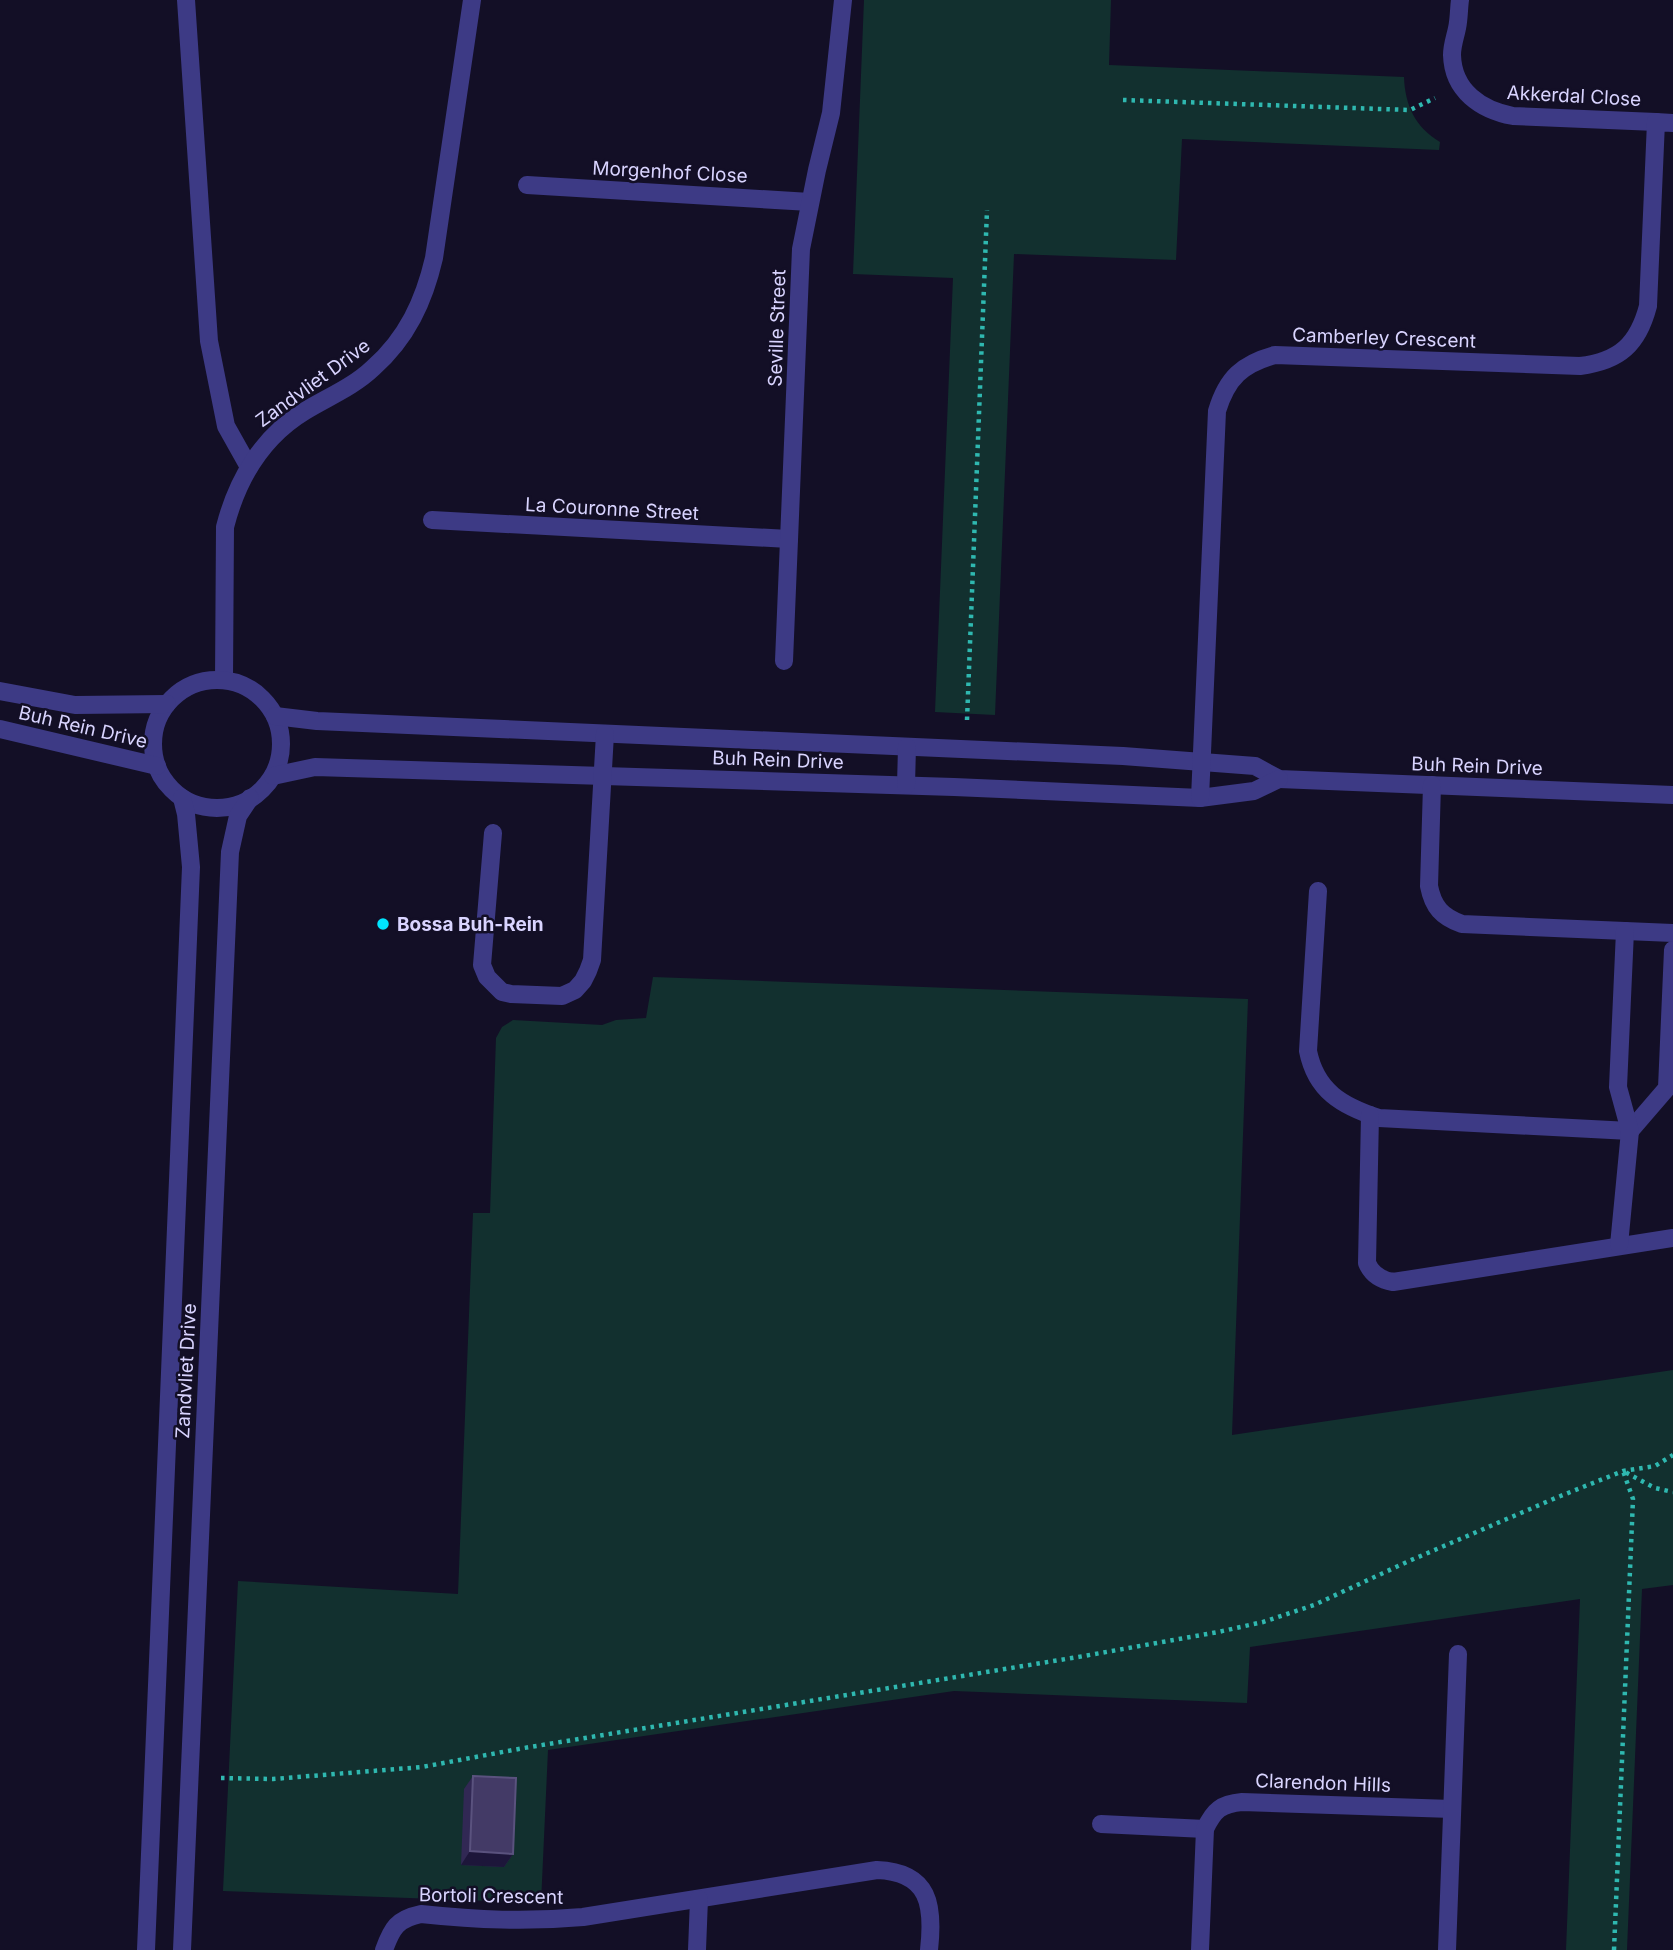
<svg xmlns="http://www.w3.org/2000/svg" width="1673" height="1950" viewBox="0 0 1673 1950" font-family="Inter,sans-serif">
<rect width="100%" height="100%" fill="#130f26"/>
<g fill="#12302f">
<path d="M864,0H1111L1109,65L1404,77C1405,105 1415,127 1440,142L1439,150L1182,139L1176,260L1014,254L995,715L935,712L953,278L853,274Z"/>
<polygon points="653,977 1248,999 1232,1435 1673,1370 1673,1585 1642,1589 1627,1950 1566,1950 1580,1599 1250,1647 1247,1703 954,1691 548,1750 541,1903 223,1891 238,1581 458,1594 473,1213 490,1213 496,1038 502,1027 513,1020 602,1025 616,1020 646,1018"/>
</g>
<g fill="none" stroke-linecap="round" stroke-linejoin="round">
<g stroke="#2fb8b0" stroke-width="4.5" stroke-dasharray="3.5 5" stroke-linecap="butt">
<polyline points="1123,100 1410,110 1435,98"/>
<polyline points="967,720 987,210"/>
<polyline points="221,1778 273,1779 422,1767 524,1748 1084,1656 1218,1632 1263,1622 1314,1605 1409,1561 1558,1497 1623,1471 1655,1466 1673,1455"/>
<polyline points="1614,1950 1633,1499 1623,1471 1655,1488 1673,1492"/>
</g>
<g stroke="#3d3a85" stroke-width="18">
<polyline points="186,0 209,341 226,426 249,467"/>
<path d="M1460,0C1459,7 1459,15 1458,22C1457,33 1452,43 1452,55C1453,91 1481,110 1513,116L1656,122"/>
<polyline points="527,185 810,202"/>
<polyline points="432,520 789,539"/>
<polyline points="784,661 801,249 817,170 831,113 843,0"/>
<path d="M224,679L225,527C237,480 262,437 305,411C328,397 353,387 373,368C407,338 424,301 434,258L472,0"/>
<circle cx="217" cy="744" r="64"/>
<polyline points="0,691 75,705 167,704"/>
<polyline points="275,716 317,721 1123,756 1255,766 1279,779 1673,795"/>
<polyline points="0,729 157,766"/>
<polyline points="273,776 315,767 954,787 1200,798 1254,791 1279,779"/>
<polyline points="906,785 907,747"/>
<path d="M1432,785L1429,886C1433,907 1442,917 1462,924L1673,933"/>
<path d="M1200,798L1217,411C1227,378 1242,364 1275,355L1580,366C1620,361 1638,344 1648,306L1656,122L1673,123"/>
<polyline points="493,833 482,965 487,977 502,992 511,994 562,996 575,990 583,981 588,971 592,960 605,734"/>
<path d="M1318,891L1308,1051C1316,1091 1342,1106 1379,1118L1630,1131"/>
<path d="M1370,1115L1367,1263C1372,1275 1381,1280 1393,1282L1673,1238"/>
<polyline points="1630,1131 1667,1088 1673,950"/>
<polyline points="1619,1245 1630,1131 1618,1087 1625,931"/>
<polyline points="1101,1824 1205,1829"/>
<polyline points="146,1950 191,867 186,814 182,798"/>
<polyline points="182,1950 230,852 238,816 250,798"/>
<path d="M384,1950C392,1928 397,1919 421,1914C478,1920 526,1922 583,1917L877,1870C930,1872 934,1906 929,1950"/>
<polyline points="697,1950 699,1899"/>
<path d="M1200,1950L1205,1829C1214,1810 1221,1804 1242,1802L1452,1809"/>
<polyline points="1447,1950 1458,1654"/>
</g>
</g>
<polygon fill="#312854" points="473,1776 513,1854 504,1867 461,1865 464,1789"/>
<polygon fill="#1d163a" points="470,1851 513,1854 504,1867 461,1865"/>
<polygon fill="#433a66" stroke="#5a527e" stroke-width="2" points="473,1776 516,1778 513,1854 470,1851"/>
<circle fill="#00e5ff" stroke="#130f26" stroke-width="2.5" cx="383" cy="924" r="7"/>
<g text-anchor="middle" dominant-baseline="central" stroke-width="5" stroke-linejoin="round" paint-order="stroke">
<g font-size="19" fill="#d9d4ff" stroke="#130f26">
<text transform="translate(1574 96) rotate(3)">Akkerdal Close</text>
<text transform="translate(670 172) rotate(3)">Morgenhof Close</text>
<text transform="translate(777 328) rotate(-88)">Seville Street</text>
<text transform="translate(1384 338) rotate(2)">Camberley Crescent</text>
<text transform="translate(313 383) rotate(-36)">Zandvliet Drive</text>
<text transform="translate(612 509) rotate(3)">La Couronne Street</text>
<text transform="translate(83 727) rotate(13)">Buh Rein Drive</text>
<text transform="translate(778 760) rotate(2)">Buh Rein Drive</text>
<text transform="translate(1477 766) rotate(2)">Buh Rein Drive</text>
<text transform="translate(186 1371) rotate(-87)">Zandvliet Drive</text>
<text transform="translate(1323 1783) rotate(2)">Clarendon Hills</text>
<text transform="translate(491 1896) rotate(1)">Bortoli Crescent</text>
</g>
<g font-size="19" font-weight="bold" fill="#d9d4ff" stroke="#130f26" text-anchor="start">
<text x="397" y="924">Bossa Buh-Rein</text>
</g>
</g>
</svg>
